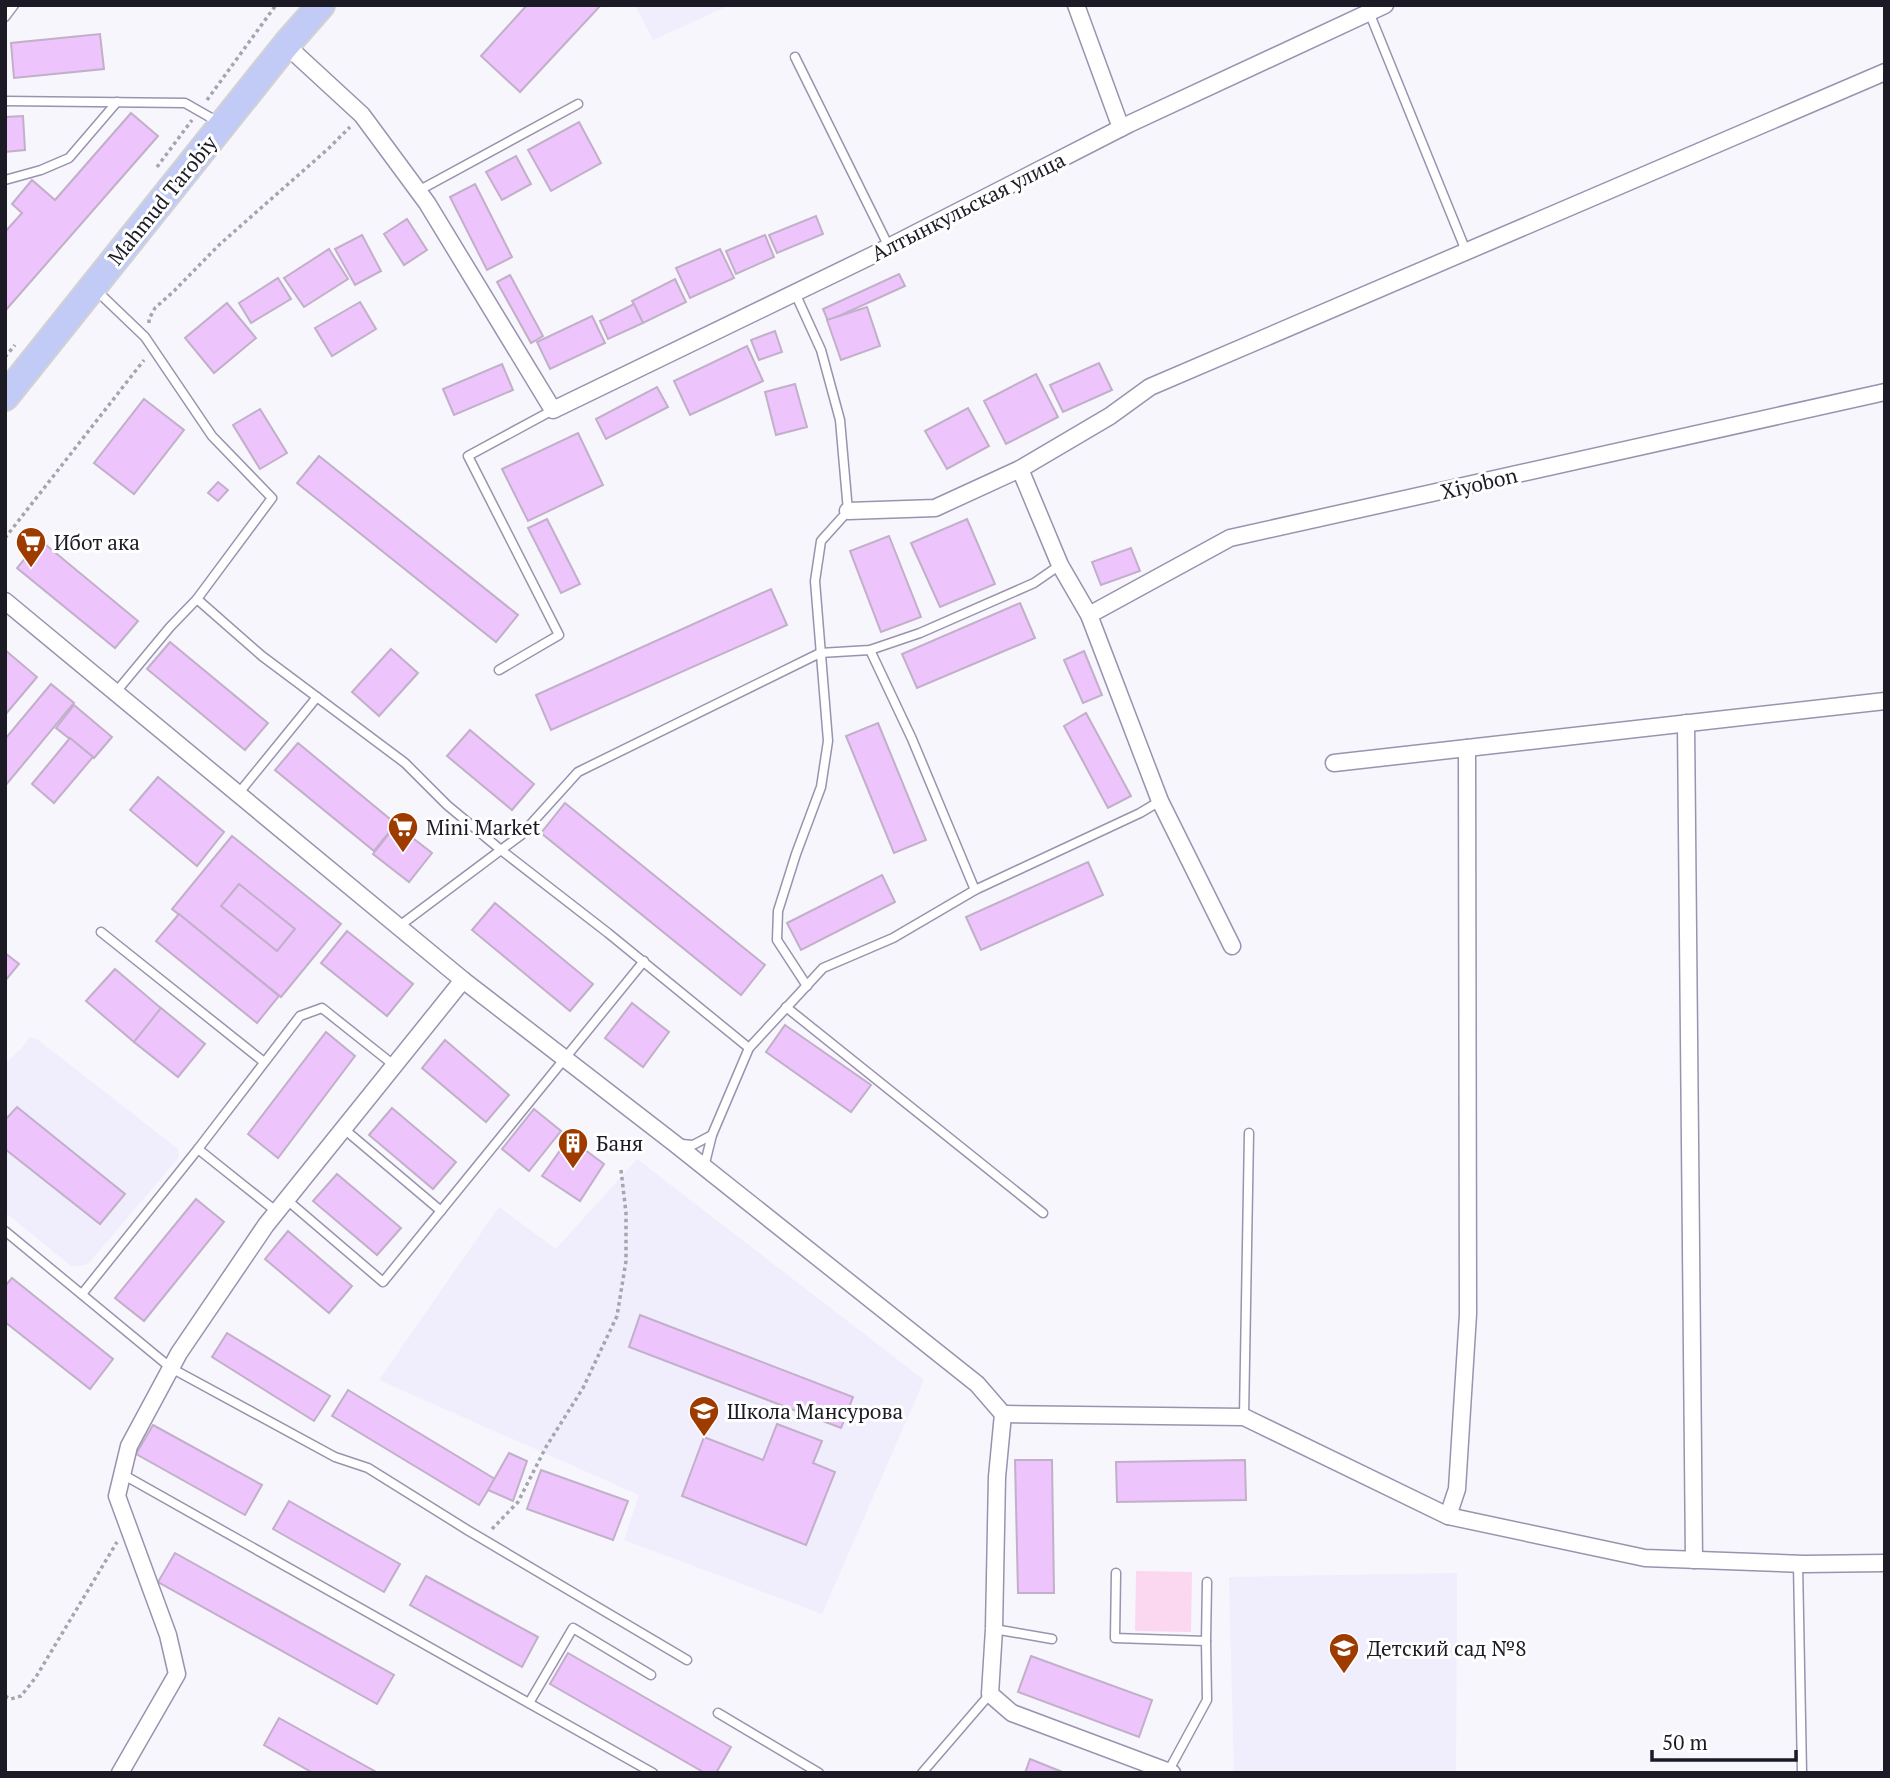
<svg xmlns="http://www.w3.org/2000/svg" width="1890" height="1778" viewBox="0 0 1890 1778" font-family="'PT Serif',serif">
<rect width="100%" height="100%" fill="#f7f6fc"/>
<g fill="#f0edfc">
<polygon points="635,5 730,5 653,40"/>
<polygon points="30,1037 38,1040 178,1149 179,1157 88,1264 78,1266 71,1266 5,1212 5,1064 21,1049"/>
<polygon points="637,1159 924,1380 822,1614 624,1540 639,1495 379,1380 499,1207 556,1249"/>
<polygon points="1457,1573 1456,1773 1234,1773 1229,1577"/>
</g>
<polygon fill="#fbd8ef" points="1136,1571 1192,1572 1191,1632 1135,1631"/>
<g fill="#edc4fb" stroke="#c2afc9" stroke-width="2">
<polygon points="527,5 601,5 520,92 481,56"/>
<polygon points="100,34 104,69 14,78 11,43"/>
<polygon points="131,113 158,136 5,311 5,232 22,213 12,204 32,180 55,200"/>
<polygon points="23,116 25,150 5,152 5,117"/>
<polygon points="579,122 601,163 551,191 528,150"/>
<polygon points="516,156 531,184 502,200 486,172"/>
<polygon points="475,184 512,257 487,270 450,197"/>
<polygon points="816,216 823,234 777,253 769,235"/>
<polygon points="407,219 427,250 404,265 384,234"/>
<polygon points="362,235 381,271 355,285 335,249"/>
<polygon points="765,235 774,257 736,274 726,251"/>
<polygon points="329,249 348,279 304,307 284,278"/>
<polygon points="720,249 734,278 690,298 676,268"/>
<polygon points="899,274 905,286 828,321 823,309"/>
<polygon points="510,275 543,336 531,343 497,282"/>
<polygon points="278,278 291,299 251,323 239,303"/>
<polygon points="675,279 686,302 643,323 632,301"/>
<polygon points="360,302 376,329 332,356 315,328"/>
<polygon points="227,303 256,338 214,373 185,338"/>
<polygon points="634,304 643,323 608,339 600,321"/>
<polygon points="867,307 880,346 841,360 827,320"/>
<polygon points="592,316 605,343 550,369 537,342"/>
<polygon points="775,331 782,352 759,360 751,340"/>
<polygon points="747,346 763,381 690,415 674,381"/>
<polygon points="1099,363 1112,390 1063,412 1050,385"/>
<polygon points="502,364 513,390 454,415 443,389"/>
<polygon points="1036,374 1058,417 1006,444 984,401"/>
<polygon points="795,384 807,427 776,435 765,392"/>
<polygon points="657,387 668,407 606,439 596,419"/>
<polygon points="144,399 184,430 134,494 94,463"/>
<polygon points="968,408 989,446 947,469 925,431"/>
<polygon points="260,409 287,453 260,469 233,425"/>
<polygon points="578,433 603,485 528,521 502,469"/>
<polygon points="319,456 518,615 496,642 297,483"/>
<polygon points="218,482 228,490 218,501 208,493"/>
<polygon points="547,519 580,584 561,593 528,528"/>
<polygon points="967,519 995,584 940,607 911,543"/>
<polygon points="889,536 921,617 881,632 850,551"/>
<polygon points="40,540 138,621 115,648 17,568"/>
<polygon points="1131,548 1140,571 1101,585 1092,562"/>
<polygon points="771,589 787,625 551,730 536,695"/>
<polygon points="1020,603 1035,638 917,688 902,654"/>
<polygon points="170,642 268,723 245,750 147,669"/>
<polygon points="391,649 418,673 379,716 352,692"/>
<polygon points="5,650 37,677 5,715"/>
<polygon points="1084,651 1102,695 1083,703 1064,660"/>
<polygon points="51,684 74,703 5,786 5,739"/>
<polygon points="74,705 112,737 94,758 56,728"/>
<polygon points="1086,713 1131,796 1108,808 1064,726"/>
<polygon points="878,723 926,840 894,853 846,736"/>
<polygon points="470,730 534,784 512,810 447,756"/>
<polygon points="70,738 93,757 54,803 32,784"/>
<polygon points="298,743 396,824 374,851 275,770"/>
<polygon points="158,777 224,832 197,866 130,810"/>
<polygon points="565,803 765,965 741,995 541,833"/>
<polygon points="396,825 432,853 409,882 373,854"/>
<polygon points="232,836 341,924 281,997 172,909"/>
<polygon points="1088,862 1103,895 981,950 966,917"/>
<polygon points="882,875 895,902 801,950 787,923"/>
<polygon points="239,884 295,929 277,951 221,906"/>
<polygon points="495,903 593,984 570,1011 472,930"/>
<polygon points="179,914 279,996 257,1023 156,941"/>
<polygon points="347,931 413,984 387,1016 321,963"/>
<polygon points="5,953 19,964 5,981"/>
<polygon points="115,969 162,1009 134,1042 86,1001"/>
<polygon points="632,1003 669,1032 643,1067 605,1038"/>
<polygon points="161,1008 205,1044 178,1077 134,1042"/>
<polygon points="785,1025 871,1085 851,1112 766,1052"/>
<polygon points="326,1032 355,1056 278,1158 248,1134"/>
<polygon points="445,1040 509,1095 486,1122 422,1068"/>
<polygon points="17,1107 125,1194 100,1224 5,1149 5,1120"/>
<polygon points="392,1108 456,1162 433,1189 369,1135"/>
<polygon points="534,1109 561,1131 529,1171 502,1149"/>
<polygon points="569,1138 604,1164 580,1201 542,1176"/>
<polygon points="337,1174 401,1228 377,1255 313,1201"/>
<polygon points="196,1199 224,1222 144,1321 115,1298"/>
<polygon points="288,1231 352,1286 329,1313 265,1259"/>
<polygon points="12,1278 113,1359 90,1389 5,1322 5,1286"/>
<polygon points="640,1315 853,1397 841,1428 629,1347"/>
<polygon points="227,1333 330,1396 314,1421 212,1357"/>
<polygon points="348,1390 495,1479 479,1505 332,1416"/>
<polygon points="777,1424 822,1441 813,1463 835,1472 806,1545 682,1496 704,1437 763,1460"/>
<polygon points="153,1425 262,1485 245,1515 136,1454"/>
<polygon points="509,1453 527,1461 513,1501 488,1490"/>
<polygon points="1015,1460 1052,1460 1054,1593 1018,1593"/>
<polygon points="1245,1460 1246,1500 1117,1502 1116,1462"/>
<polygon points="541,1470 628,1501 613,1540 527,1509"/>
<polygon points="289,1501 400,1564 384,1592 273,1529"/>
<polygon points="175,1553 394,1675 377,1704 158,1582"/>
<polygon points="426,1576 538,1637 522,1667 410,1605"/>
<polygon points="568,1653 731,1747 716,1773 705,1773 550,1684"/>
<polygon points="1031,1656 1152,1700 1139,1737 1018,1692"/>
<polygon points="279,1718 378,1773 313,1773 264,1745"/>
<polygon points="1030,1759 1065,1773 1025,1773"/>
</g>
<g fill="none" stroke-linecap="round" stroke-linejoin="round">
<g stroke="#9993af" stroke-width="11">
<g id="service">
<polyline points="1369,12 1466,251"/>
<polyline points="5,17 14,5"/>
<polyline points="795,57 889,247"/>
<polyline points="5,101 185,103 220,123"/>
<polyline points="5,180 41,170 69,158 117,102"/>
<polyline points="418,191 578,104"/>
<polyline points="97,291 145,337 212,436 272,498 197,599 262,656 405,763 447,805 501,850 608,933 749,1048"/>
<polyline points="795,293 821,350 840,420 848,511 821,541 815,581 828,741 821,787 796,854 778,911 777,940 807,986"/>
<polyline points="870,650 912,739 975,890"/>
<polyline points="499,670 559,635 468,456 553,410"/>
<polyline points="116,692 170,627 197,599"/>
<polyline points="238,794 317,697"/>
<polyline points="398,927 521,835 578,772 820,653 870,650 920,633 1034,583 1060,565"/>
<polyline points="101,932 264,1062"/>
<polyline points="786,1007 1043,1213"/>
<polyline points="344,1129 441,1211"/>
<polyline points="682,1144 693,1145 712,1135 749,1048 823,968 893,938 975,890 1140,813 1160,801"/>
<polyline points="704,1167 712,1135"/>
<polyline points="287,1200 383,1282 644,961"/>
<polyline points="277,1212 198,1149 300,1016 322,1008 395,1066"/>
<polyline points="5,1231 171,1368 335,1457 368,1468 469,1531 687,1660"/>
<polyline points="82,1294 198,1149"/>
<polyline points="1244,1417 1249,1133"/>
<polyline points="122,1474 653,1773"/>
<polyline points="1798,1564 1802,1773"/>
<polyline points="1116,1573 1115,1638 1206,1641 1207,1700 1169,1770"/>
<polyline points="994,1629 1052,1639"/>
<polyline points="1206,1641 1207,1582"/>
<polyline points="529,1703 573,1628 651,1675"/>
<polyline points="718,1713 819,1773"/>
<polyline points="922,1773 990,1694"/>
</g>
</g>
<g stroke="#9993af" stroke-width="19">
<g id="minor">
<polyline points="1076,5 1121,128"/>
<polyline points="286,45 362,115 427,203 553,410 873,255 1129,124 1385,5"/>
<polyline points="1020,469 1060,565 1089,615 1160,801 1232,946"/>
<polyline points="848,511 935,508 1020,469 1110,416 1150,387 1885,72"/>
<polyline points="5,601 463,980 674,1143 977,1384 1003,1414 997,1477 994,1629 990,1694 1012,1713 1172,1773"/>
<polyline points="1089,615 1230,538 1885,392"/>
<polyline points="1686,723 1694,1560"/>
<polyline points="1334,763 1885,701"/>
<polyline points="1003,1414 1244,1417 1448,1516 1645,1558 1804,1564 1885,1563"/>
<polyline points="1448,1516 1457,1489 1468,1314 1467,748"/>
<polyline points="120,1773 177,1674 168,1635 117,1496 129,1446 179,1353 266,1225 463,980"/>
</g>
</g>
<g stroke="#d2d1d3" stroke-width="30">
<polyline id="primary" points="5,397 286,45 321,5"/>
</g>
<g stroke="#a6a5ad" stroke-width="3.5" stroke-dasharray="3.5 3.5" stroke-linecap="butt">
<polyline points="207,100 276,5"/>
<polyline points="157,167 192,120"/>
<polyline points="149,323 149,319 155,308 174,291 219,245 329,148 350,127"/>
<polyline points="5,357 15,345"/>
<polyline points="5,538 144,360"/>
<polyline points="492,1529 518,1502 546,1447 583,1388 617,1316 626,1261 626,1213 621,1170"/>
<polyline points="5,1696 11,1699 21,1696 36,1677 117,1542"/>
</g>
<use href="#service" stroke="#fff" stroke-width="8"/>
<use href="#minor" stroke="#fff" stroke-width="16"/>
<use href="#primary" stroke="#c2cbf6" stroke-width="26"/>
</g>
<defs>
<g id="supermarket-pin" transform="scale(1.575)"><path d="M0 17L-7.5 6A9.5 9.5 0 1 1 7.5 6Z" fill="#9e3c00" stroke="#fff"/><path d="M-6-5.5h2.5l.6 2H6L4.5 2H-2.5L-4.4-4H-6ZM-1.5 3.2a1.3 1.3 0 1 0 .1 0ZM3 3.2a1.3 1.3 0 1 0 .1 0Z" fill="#fff"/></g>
<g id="building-pin" transform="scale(1.575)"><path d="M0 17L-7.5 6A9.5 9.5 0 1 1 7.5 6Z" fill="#9e3c00" stroke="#fff"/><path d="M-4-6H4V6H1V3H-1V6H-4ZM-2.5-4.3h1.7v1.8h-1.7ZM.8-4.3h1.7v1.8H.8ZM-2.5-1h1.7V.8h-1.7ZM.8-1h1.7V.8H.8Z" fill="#fff"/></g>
<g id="school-pin" transform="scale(1.575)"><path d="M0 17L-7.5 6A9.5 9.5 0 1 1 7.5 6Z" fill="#9e3c00" stroke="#fff"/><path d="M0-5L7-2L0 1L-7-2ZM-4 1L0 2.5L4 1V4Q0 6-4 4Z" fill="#fff"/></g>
</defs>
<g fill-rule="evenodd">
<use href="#supermarket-pin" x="31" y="542"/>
<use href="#supermarket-pin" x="403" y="827"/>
<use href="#building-pin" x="573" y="1143"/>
<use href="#school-pin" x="704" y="1411"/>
<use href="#school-pin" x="1344" y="1648"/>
</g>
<g text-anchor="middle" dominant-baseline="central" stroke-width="6" stroke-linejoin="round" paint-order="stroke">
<g font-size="21" fill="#1c1a25" stroke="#fff">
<text transform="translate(162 200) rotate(-51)">Mahmud Tarobiy</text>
<text transform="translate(968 206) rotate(-27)">Алтынкульская улица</text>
<text transform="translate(1479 483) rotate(-13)">Xiyobon</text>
</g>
<g font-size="21" fill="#1c1a25" stroke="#fff" text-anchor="start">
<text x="54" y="542">Ибот ака</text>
<text x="426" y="827">Mini Market</text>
<text x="596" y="1143">Баня</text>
<text x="727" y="1411">Школа Мансурова</text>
<text x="1367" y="1648">Детский сад №8</text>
</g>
</g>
<rect width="1890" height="1778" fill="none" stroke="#1c1a25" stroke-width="14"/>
<path d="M1652 1750v10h144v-10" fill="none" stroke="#1c1a25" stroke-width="3.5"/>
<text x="1662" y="1750" font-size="21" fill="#1c1a25" stroke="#ffffff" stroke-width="5" paint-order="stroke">50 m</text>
</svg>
